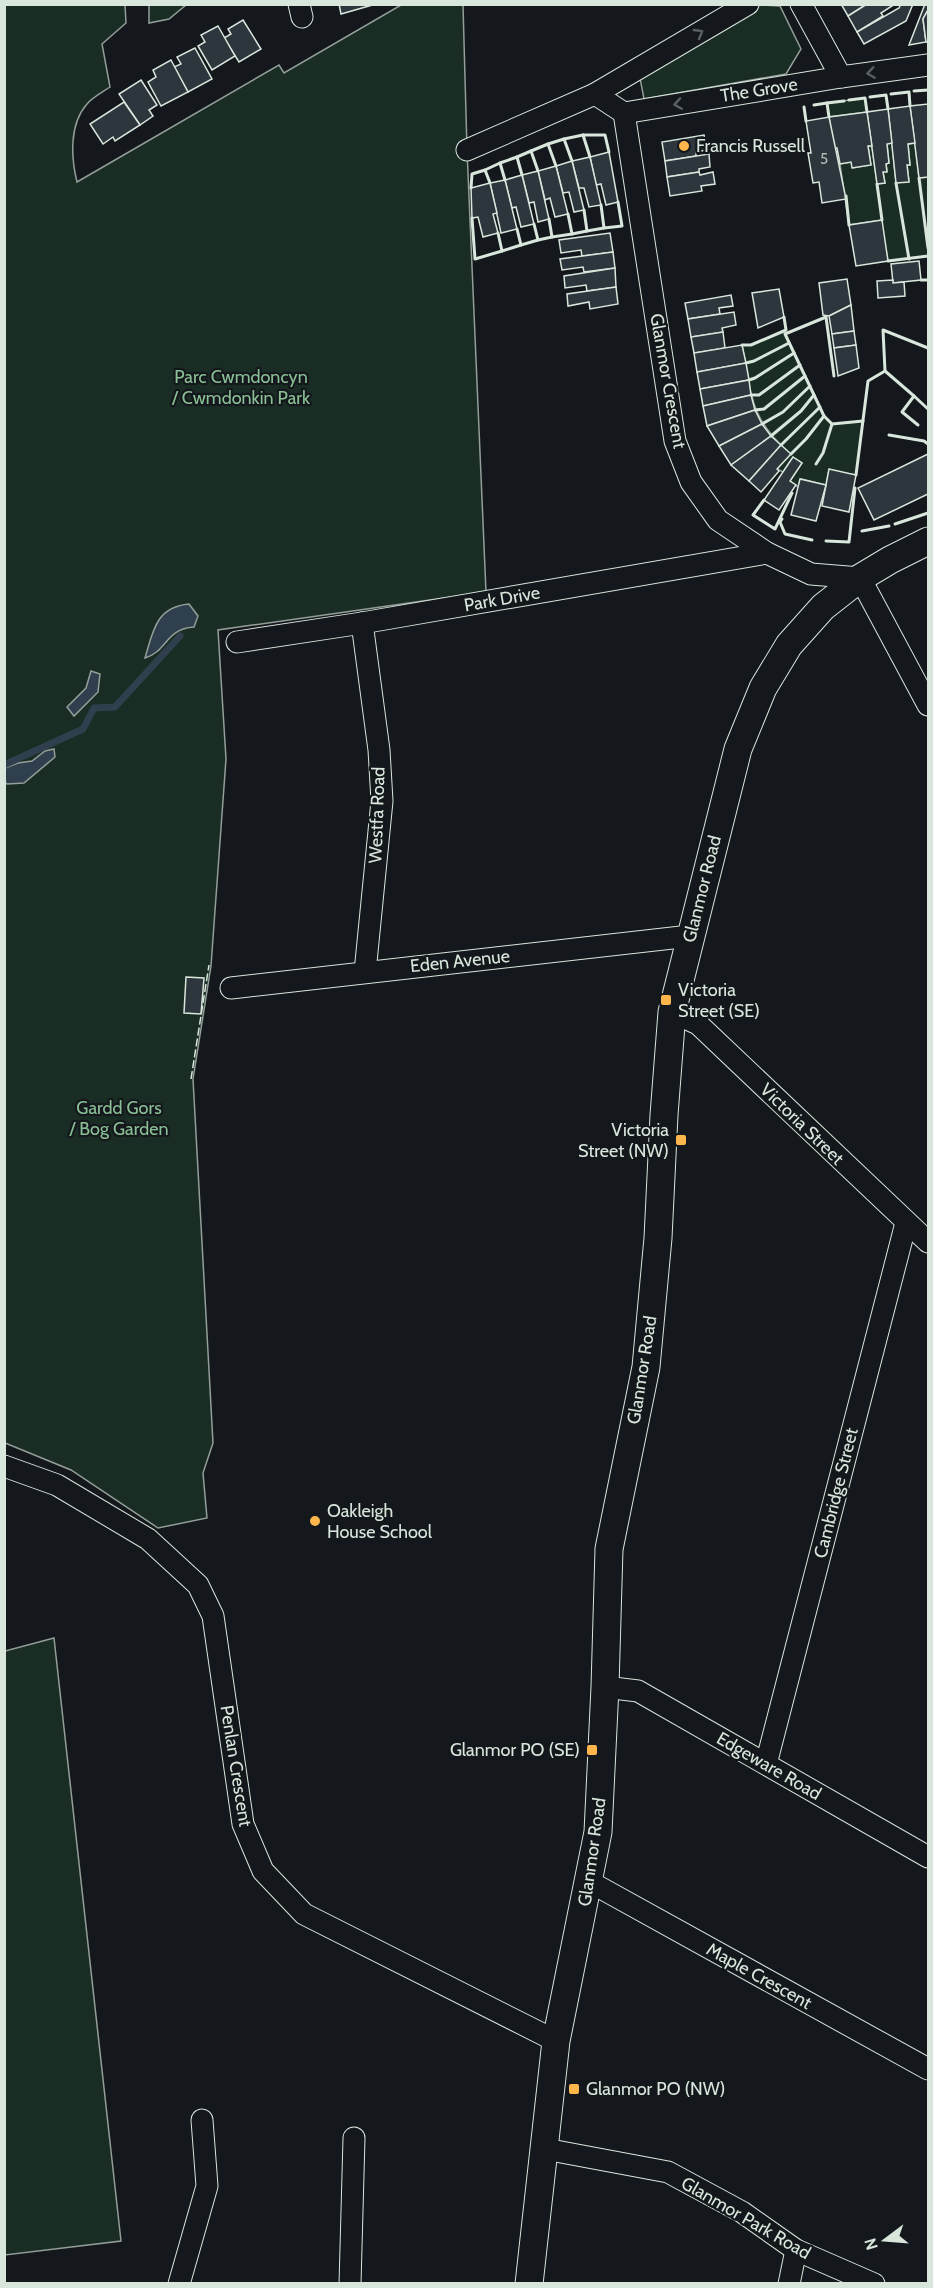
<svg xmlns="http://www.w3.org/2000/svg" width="933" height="2288" viewBox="0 0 933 2288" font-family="Cabin,sans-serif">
<rect width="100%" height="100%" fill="#14181c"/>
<g fill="#1a2d24" stroke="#939e99" stroke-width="1.5">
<path d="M4,5H125L126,23L102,44L110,87C103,92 93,97 87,104C69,124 71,158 77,182L279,65L284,73L401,5H463L467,150L486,592L218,630L226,759L211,966L193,1079L213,1443L203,1473L207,1518L158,1528L71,1470L5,1443Z"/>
<polygon points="149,5 149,4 186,5 169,19 149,23"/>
<polygon points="760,5 780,6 801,49 786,74 644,99 639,73"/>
<polygon points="865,98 867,112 829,117 827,103"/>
<polygon points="892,143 896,183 909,181 907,165 910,165 908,144 915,143 919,178 928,177 928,256 888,261 881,220 849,225 840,164 851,162 853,168 871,165 868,146 872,146 877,184 885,183 883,172 887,171 886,164 889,163 887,144"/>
<path d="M784,331L824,416L832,424L863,421L856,475L829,470L826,485L801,479L798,487L790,481L802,463L793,457L783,472L777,469L790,454C749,417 752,396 742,345H751Z"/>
<polygon points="54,1638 121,2241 5,2255 5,1651"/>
</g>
<g fill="#2f3f4d" stroke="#939e99" stroke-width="1.5">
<path d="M189,604L198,616L194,627C165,629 168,651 145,658C153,631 156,607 189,604Z"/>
<polygon points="91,671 100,674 98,692 74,716 67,707 86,688"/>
<polygon points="54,749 55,757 24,783 7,784 5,782 5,768 18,763 32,761 45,751"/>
</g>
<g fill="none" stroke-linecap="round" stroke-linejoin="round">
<polyline stroke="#2f3f4d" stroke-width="7" points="4,765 83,729 94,708 115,707 180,636"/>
</g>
<g fill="#2c363c" stroke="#d8e6dc" stroke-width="1.5">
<polygon points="339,4 376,4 341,14"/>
<polygon points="841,4 867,4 848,16"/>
<polygon points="867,4 895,4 881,13 883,16 857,32 848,16"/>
<polygon points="901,4 913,4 906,21 864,44 857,32 899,8"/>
<polygon points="925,4 928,4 928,10 923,19 926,42 909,45"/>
<polygon points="928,10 928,42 926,42 923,19"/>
<polygon points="243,20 261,49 239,62 224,38 231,34 228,29"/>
<polygon points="218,26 235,56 212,70 198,46 205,42 201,35"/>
<polygon points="195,48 212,79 188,92 174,67 181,64 177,57"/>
<polygon points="171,60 188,92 161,106 148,82 156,77 153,70"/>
<polygon points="141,80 157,105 149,110 153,116 140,125 119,94"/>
<polygon points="124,102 140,125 115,141 113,137 103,144 90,124"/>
<polygon points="928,104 928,177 919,178 910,106"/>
<polygon points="910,106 915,143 908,144 910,165 907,165 909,182 896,183 888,109"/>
<polygon points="888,109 892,143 887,144 889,163 886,164 887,172 883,172 885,183 877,184 867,112"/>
<polygon points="867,112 872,146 868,146 871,165 852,168 851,162 840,164 837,148 834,148 829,117"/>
<polygon points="829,117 846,199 822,203 819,182 813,183 808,153 811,153 806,121"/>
<polygon points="704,135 707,150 696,152 696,156 665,161 662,142"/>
<polygon points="609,152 618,202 606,205 601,184 596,185 590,157"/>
<polygon points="709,154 710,167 699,169 699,172 667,177 665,161"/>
<polygon points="590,157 601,205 589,207 584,188 579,188 572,161"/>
<polygon points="572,161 584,210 574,212 569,192 563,193 556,166"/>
<polygon points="556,166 568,214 555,217 550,198 545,200 538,171"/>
<polygon points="538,171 549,219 538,222 534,202 529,203 522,175"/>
<polygon points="699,172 700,175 713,172 715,184 701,186 702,191 670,196 667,177"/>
<polygon points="522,175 534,224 521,227 516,207 512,208 505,180"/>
<polygon points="505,180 517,229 501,233 490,183"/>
<polygon points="490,183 497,213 493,214 498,233 483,237 478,217 472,218 471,188"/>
<polygon points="882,220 888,261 856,266 849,225"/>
<polygon points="610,233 613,252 582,256 581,250 561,253 559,240"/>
<polygon points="613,252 615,268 584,272 583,267 562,270 560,259"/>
<polygon points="919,261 921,280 893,283 891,264"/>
<polygon points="615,268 616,287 587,291 586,285 565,288 564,276"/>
<polygon points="847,279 851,305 829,316 823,315 819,283"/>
<polygon points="893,280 893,283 904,282 905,296 878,298 877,281"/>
<polygon points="616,287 618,304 590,309 589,302 568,306 567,294"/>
<polygon points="779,289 784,317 758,328 752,293"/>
<polygon points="731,295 733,306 719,308 720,314 688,319 685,303"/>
<polygon points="851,305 854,331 832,334 829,316"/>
<polygon points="734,312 736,325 722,328 723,332 691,337 688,319"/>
<polygon points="854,331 856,345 834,348 832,334"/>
<polygon points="723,332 725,348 694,353 691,337"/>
<polygon points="742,345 746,363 697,372 694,353"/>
<polygon points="856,345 859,368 838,376 834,348"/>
<polygon points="746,363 749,380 700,389 697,372"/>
<polygon points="749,380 751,395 703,406 700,389"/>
<polygon points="751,395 755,410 707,426 703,406"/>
<polygon points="755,410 762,424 719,446 707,426"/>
<polygon points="762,424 771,436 731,465 719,446"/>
<polygon points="771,436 781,445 749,481 731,465"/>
<polygon points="781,445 791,454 777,469 779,471 761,492 749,481"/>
<polygon points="928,454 928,494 874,520 858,488"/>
<polygon points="793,457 802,463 790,481 796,485 779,510 764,500"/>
<polygon points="829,469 856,475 849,512 822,506"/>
<polygon points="800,479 826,485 816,521 791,515"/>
<polygon points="186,977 204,978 201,1014 184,1013"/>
</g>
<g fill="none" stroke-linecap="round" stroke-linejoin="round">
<g stroke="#d8e6dc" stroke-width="23">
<g id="minor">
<polyline points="299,4 302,17"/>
<polyline points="801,4 841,77"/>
<polyline points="595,94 748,4"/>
<polyline points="624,113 675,441 691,482 718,520 767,553 811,574 860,578 928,705"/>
<polyline points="467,150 595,94 624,113 841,77 928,65"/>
<polyline points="362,623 379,750 382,801 365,972"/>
<polyline points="237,642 362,623 767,553"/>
<polyline points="231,988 690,936"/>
<polyline points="672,1012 698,1024 928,1242"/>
<polyline points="4,1466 57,1485 148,1539 198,1585 213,1616 243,1824 263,1871 304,1914 556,2041"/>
<polyline points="605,1687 638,1691 928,1857"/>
<polyline points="766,1764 906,1223"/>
<polyline points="590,1882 928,2069"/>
<polyline points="545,2149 668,2172 742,2212 796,2250 874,2284"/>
<polyline points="179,2284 207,2186 202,2120"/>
<polyline points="350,2284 354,2138"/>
<polyline points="789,2284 796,2250"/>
</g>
</g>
<g stroke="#d8e6dc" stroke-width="29">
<polyline id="tertiary" points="529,2284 556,2041 598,1832 605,1687 609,1549 646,1367 658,1238 664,1115 672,1012 738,749 763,688 789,645 823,607 860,578 890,560 928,541"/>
</g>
<use href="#minor" stroke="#14181c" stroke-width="21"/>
<use href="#tertiary" stroke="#14181c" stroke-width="27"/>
<polyline stroke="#d8e6dc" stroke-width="1.5" stroke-dasharray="8 3" stroke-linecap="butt" points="191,1079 209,965"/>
<g stroke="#d8e6dc" stroke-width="3">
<polyline points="914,91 928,90"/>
<polyline points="891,94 909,92 910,106"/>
<polyline points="870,97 886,95 888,109"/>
<polyline points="849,100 865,98 867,112"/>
<polyline points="827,103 844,101"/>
<polyline points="814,105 827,103 829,117"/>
<polyline points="804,107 806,121"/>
<polyline points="590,157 583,135 605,135 609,152"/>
<polyline points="572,161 564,139 583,135"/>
<polyline points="556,166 548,144 564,139"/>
<polyline points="538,171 531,151 548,144"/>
<polyline points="522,175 517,157 531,151"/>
<polyline points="919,178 928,248"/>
<polyline points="505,180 500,163 517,157"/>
<polyline points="490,183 485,170 500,163"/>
<polyline points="896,183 909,259"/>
<polyline points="877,184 882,220"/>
<polyline points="471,188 472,174 485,170"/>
<polyline points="846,196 849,225"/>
<polyline points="601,205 604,228 622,226 618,202"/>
<polyline points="584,210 587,231 604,228"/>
<polyline points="568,214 572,234 587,231"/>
<polyline points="472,218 475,259 502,251"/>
<polyline points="549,219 552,237 572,234"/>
<polyline points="534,224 538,240 552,237"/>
<polyline points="517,229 521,245 538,240"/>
<polyline points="498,233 502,251 521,245"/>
<polyline points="888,261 928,256"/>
<polyline points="921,280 928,280"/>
<polyline points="742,345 751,345 786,330 784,317"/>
<polyline points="746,363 754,361 789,343"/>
<polyline points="885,371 883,330 928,348"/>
<polyline points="834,376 826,317 785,334 824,416 832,424 863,421"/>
<polyline points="749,380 755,378 794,353"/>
<polyline points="751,395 759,395 800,365"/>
<polyline points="755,410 764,409 805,376"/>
<polyline points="762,424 783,412 810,386"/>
<polyline points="918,425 902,412 914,396 928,409"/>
<polyline points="889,435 924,441 928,444"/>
<polyline points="771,436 801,411 814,395"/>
<polyline points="781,445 820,407"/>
<polyline points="791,454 806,439 824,416"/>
<polyline points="816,464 823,453 832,424"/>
<polyline points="856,475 868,381 885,371 914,396"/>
<polyline points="764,500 753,515 775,529 792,493"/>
<polyline points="782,519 780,522 785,534 812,540"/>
<polyline points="895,524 928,513"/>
<polyline points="862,531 889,526"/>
<polyline points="826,541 849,542 855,488"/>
</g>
</g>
<defs><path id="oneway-chevron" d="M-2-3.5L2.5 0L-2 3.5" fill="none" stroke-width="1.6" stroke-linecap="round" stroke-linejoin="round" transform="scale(1.5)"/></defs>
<g stroke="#59605f">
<use href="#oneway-chevron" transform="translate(699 33) rotate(-30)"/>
<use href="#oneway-chevron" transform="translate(871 73) rotate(172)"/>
<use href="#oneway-chevron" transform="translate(678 104) rotate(171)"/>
</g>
<g fill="#ffb74d" stroke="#14181c" stroke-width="2">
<circle cx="684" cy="146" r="6"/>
<rect x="660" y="994" width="12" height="12" rx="3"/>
<rect x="675" y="1134" width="12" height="12" rx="3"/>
<circle cx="315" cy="1521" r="6"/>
<rect x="586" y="1744" width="12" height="12" rx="3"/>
<rect x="568" y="2083" width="12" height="12" rx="3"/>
</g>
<g text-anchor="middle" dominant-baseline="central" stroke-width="4.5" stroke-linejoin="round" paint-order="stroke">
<g font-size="15" fill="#adbab4">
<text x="824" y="159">5</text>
</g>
<g font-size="18" fill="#d8e6dc" stroke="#14181c">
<text transform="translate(759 90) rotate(-9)">The Grove</text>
<text transform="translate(668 381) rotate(80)">Glanmor Crescent</text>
<text transform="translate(502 599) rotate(-10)">Park Drive</text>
<text transform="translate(377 815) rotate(-88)">Westfa Road</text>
<text transform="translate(702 889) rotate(-76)">Glanmor Road</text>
<text transform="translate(460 961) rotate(-6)">Eden Avenue</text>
<text transform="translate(802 1124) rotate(44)">Victoria Street</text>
<text transform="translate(642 1370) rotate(-81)">Glanmor Road</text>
<text transform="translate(836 1493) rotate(-76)">Cambridge Street</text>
<text transform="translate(236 1766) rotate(81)">Penlan Crescent</text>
<text transform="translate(769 1766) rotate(30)">Edgeware Road</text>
<text transform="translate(592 1852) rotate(-82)">Glanmor Road</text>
<text transform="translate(759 1976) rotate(29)">Maple Crescent</text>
<text transform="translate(746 2218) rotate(30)">Glanmor Park Road</text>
</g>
<g font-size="18" fill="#d8e6dc" stroke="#14181c" text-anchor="start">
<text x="696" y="146">Francis Russell</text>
<text x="678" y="990">Victoria<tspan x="678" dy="21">Street (SE)</tspan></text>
<text x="669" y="1130" text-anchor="end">Victoria<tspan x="669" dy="21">Street (NW)</tspan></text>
<text x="327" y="1511">Oakleigh<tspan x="327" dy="21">House School</tspan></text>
<text x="580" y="1750" text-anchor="end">Glanmor PO (SE)</text>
<text x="586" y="2089">Glanmor PO (NW)</text>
</g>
<g font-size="18" fill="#8ac095" stroke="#14181c">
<text x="241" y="377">Parc Cwmdoncyn<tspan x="241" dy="21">/ Cwmdonkin Park</tspan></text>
<text x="119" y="1108">Gardd Gors<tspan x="119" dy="21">/ Bog Garden</tspan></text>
</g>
</g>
<rect width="933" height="2288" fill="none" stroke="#d8e6dc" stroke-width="12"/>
<g transform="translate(885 2240) rotate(254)" stroke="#14181c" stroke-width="4.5" paint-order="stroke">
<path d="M0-4.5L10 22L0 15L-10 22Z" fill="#d8e6dc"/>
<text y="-9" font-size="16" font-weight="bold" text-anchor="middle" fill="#d8e6dc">N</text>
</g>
</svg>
